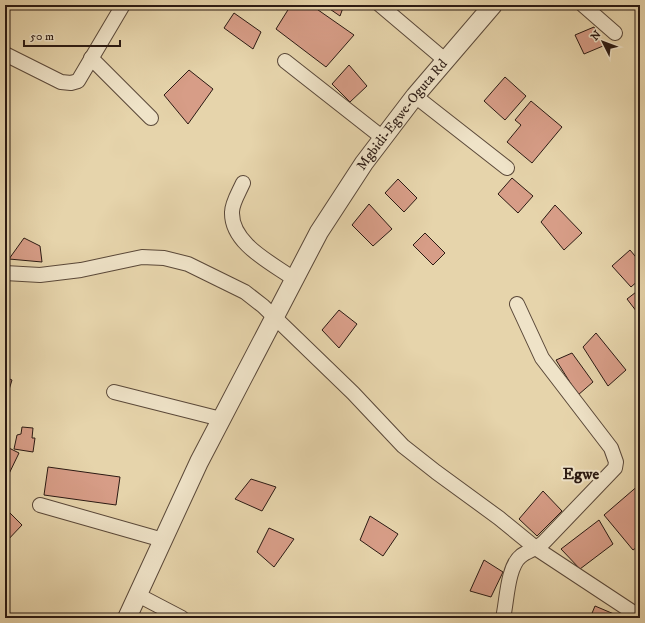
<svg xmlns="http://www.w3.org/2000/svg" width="645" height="623" viewBox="0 0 645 623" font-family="'IM FELL DW Pica',serif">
<rect width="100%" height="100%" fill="#e6d4ab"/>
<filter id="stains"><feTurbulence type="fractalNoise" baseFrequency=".005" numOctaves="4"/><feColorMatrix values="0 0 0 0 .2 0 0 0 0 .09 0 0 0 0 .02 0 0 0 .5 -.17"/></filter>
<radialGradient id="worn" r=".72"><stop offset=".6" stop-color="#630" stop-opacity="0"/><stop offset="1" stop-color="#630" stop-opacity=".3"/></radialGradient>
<g fill="#d79d87" stroke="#2b1a13">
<polygon points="291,5 311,5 354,35 326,67 276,29"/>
<polygon points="324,5 344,5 340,16"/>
<polygon points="234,13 261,32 253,49 224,28"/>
<polygon points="594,27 603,46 584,54 575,35"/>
<polygon points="349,65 367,86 350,102 332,84"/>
<polygon points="189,70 213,89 188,124 164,95"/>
<polygon points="505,77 526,96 505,120 484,101"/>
<polygon points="531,101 562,127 532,163 507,142 521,125 515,120"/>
<polygon points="512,178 533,196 518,213 498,194"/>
<polygon points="398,179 417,198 404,212 385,193"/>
<polygon points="369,204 392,229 373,246 352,225"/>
<polygon points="555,205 582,233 564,250 541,222"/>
<polygon points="425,233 445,253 433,265 413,245"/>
<polygon points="24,238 40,246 42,262 9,259"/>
<polygon points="630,250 640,262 640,279 631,287 612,266"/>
<polygon points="640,289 640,316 627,299"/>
<polygon points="339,310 357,324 339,348 322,330"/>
<polygon points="596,333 626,370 608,386 583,347"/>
<polygon points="572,353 593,382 578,395 556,360"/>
<polygon points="5,377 12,380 8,393 5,392"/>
<polygon points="22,427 33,428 32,438 35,438 33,452 14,449 17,435 21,434"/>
<polygon points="5,446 19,453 5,482"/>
<polygon points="48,467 120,477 116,505 44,495"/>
<polygon points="251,479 276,487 262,511 235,499"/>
<polygon points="640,484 640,545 633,550 604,515"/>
<polygon points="543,491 562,511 537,536 519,519"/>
<polygon points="5,508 22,525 5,543"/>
<polygon points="370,516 398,534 383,556 360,540"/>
<polygon points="599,520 613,544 580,569 561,549"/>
<polygon points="269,528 294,539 274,567 257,552"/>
<polygon points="484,560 503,572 491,597 470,591"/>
<polygon points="595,606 621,617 621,618 590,618"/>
</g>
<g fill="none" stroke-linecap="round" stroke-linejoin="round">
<g stroke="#5a4839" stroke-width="16">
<g id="minor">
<polyline points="380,5 445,60"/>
<polyline points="583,5 615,33"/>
<polyline points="5,54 61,82 71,83 78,81 123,5"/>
<polyline points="91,58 151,118"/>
<polyline points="285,61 383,138"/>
<polyline points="415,96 507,168"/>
<path d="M243,183C239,192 232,203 232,212C231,244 272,263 294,279"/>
<polyline points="5,273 40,275 81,270 142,257 164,258 188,264 245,292 263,306 353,393 403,446 436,472 499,518 537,549 640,617"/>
<polyline points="114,392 221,419"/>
<polyline points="40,505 163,540"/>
<polyline points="138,595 182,618"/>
<path d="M503,618C507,602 507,567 521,556C527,551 537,549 544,542L615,468L616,462L611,448L542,358L517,304"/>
</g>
</g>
<g stroke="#5a4839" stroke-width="20">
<g id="tertiary">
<path id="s1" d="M127,618L199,462L319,232L364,163L415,96L493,5"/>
</g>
</g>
<use href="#minor" stroke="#efe3c8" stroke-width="14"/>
<use href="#tertiary" stroke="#efe3c8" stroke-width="18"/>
</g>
<g text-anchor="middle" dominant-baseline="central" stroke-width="4" stroke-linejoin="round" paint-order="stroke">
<g font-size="14" fill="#2b1a13" stroke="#efe3c8">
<text stroke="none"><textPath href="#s1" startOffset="575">Mgbidi-Egwe-Oguta Rd</textPath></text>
</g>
<g font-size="16" font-weight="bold" fill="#2b1a13" stroke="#efe3c8">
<text x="581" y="474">Egwe</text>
</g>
</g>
<rect width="645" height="623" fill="none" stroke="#e6d4ab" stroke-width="20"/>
<rect x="6" y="6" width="633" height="611" fill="none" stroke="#2b1a13" stroke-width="2"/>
<rect x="10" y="10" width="625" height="603" fill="none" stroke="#2b1a13"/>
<g transform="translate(603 42) rotate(312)" stroke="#efe3c8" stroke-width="3" paint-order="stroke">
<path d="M0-3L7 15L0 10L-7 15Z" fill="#2b1a13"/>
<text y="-6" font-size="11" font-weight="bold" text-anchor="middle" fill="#2b1a13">N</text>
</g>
<path d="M24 40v6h96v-6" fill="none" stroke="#2b1a13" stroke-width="2"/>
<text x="30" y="40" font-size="12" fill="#2b1a13" stroke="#efe3c8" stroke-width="3" paint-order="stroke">50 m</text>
<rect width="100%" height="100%" filter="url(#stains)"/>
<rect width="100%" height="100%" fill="url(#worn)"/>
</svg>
